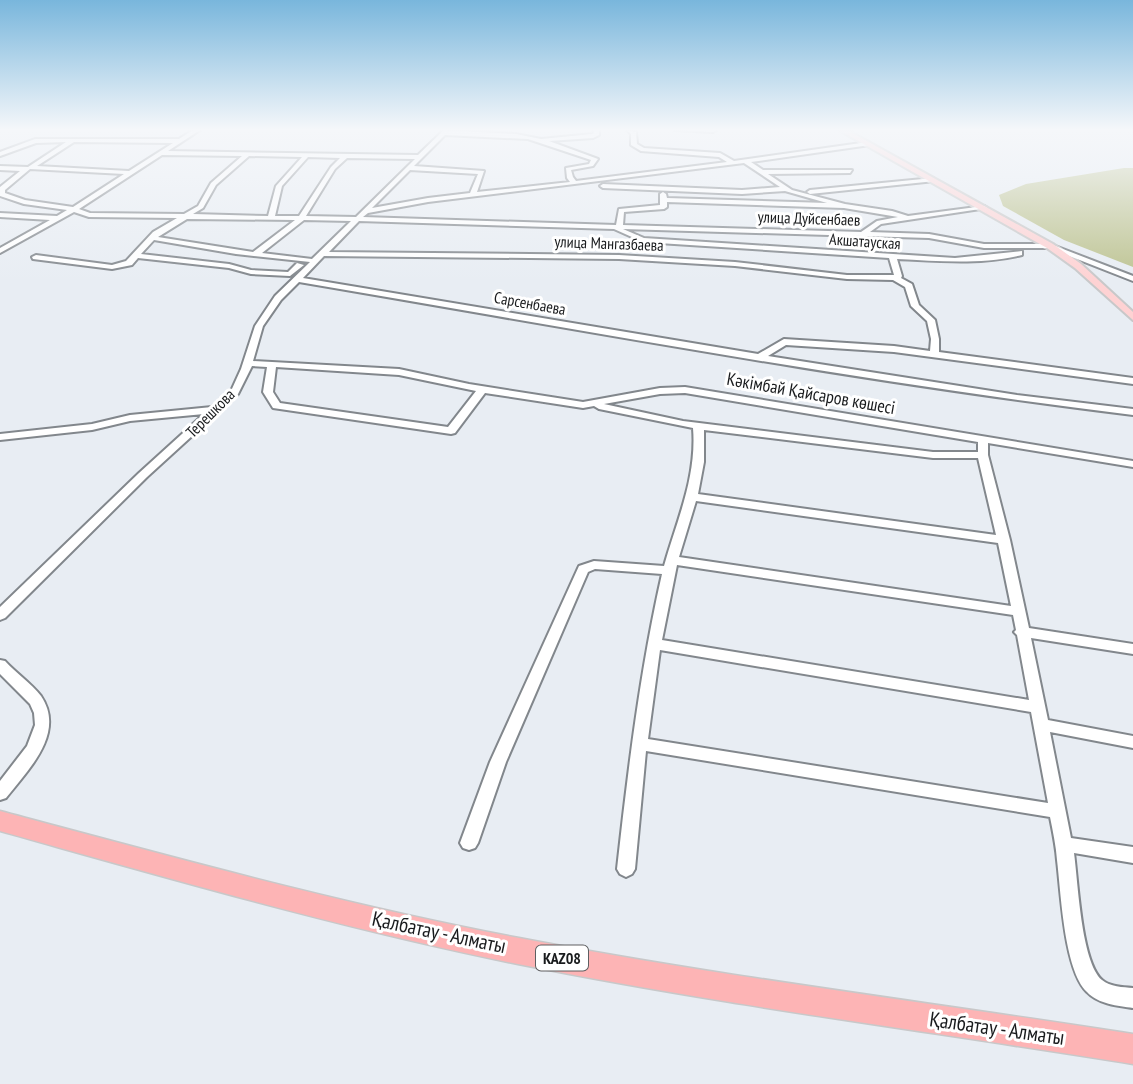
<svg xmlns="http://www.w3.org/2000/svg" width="1133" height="1084" viewBox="0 0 1133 1084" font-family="'PT Sans Narrow',sans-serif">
<rect width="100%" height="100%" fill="#e8edf3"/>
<polygon fill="#bdc391" points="1124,168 1133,168 1133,267 1064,240 1003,206 999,195 1026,184"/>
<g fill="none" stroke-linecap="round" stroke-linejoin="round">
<g stroke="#82878c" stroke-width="4">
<g id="minor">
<path d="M193,130H200L168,151L418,155L444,130L516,134L541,139L592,134L594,133L593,130H599V135L593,138L549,141L598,159L593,166L571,170L573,177L576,181L727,162L719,157L641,151L631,145V134L627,130L636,132L637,144L644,148L720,153L734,161L868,142L870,145L751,162L763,170H852L850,173L768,174L792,190L845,204L892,211L908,216L984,206L987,208L881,224L870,232L929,234L984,244H1050L1133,276V281L1049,248H984L929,238L623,229L644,238L955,258L1022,251V255C980,265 939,261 897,259L902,276L901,278L912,284L919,305L935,320L939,339V352L1133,378V384L894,352L786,345L768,356L1017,395L1133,409V415C854,381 576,329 299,282L281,300L263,326L253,361L399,369L469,384L583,402L660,388L685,387L1133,461V467L988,443V455L1010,540L1029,628L1133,644V654L1031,638L1048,720L1133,736V748L1050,732L1071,838L1133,847V863L1074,853C1078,881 1081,962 1102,980C1110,987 1123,987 1133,988V1008C1118,1006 1098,1004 1087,992C1064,970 1061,892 1057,860C1056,846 1053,832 1050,817L646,751L635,869L632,874L626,877L620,874L617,869C628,770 640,671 662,574L595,569L588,572L506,762L478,843L475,848L469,850L463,848L460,843L490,762L579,566L594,561L664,566C677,520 697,477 693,428L599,409L594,406L583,408L485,393L455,433L451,434L273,408L263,392L267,367L252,366L238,394L147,477L5,618L0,620V607L139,473L204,414L130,421L92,430L0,440V434L92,424L130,415L212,407L231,391L241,369L255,326L275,296L310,262L236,254L154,240L141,254L229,264L251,270L288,272L297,263L304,265L290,276L251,274L229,268L138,258L132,265L112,269L33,259L32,257L36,255L112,265L126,261L153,232L177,218L89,217L74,212L0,253V248L50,220L0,217V213L57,216L67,210L24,204L0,196V187L20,171L0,170V166L28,167L66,142L36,143L0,156V152L35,139H179ZM445,135L528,139L591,160L589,164L566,168L567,178L570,182L477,192L484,171L414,166ZM74,142L173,143L129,171L37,166ZM162,155L242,156L211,183L198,206L184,214L90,213L79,209ZM249,156L302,157L276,186L268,216L193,214L203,208L216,185ZM308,157L340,158L331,167L299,216H275L282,186ZM347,158L415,159L356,217L306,216L335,169ZM744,163L780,187L742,190L603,184L600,186L603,188L742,194L785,191L827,203L667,198L666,194L663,192L660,194V205L619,209L616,225L363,217L368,213L428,202ZM30,169L124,174L73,207L25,200L5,193V190ZM410,170L478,174L470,193L428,198L372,208ZM667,202L844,208L898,217L877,221L861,232L623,225L624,212L664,209L667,207ZM187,219L295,220L253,252L158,237ZM304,220L351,221L312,259L262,253ZM359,221L614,229L643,242L889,258L894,275H847L735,262L619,255L329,252ZM324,256L619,259L735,266L847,279L893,280L905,287L911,306L927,321L931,339L930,351L894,346L784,339L758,354L303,278ZM276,367L399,375L476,391L448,427L280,403L273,392ZM685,393L978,442V452H933L683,421L604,404L660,394ZM704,430L933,458H978L996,535L698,494L704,462ZM696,501L998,543L1011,606L679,557ZM677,565L1013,615L1016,630L1014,632L1017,635L1029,700L662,640ZM660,650L1031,712L1048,803L648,739Z"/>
<polygon points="675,130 716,130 713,132"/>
<polygon points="933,178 935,181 810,194 807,192 810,190"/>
<path d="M0,660L5,661C16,673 31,683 41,696C66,733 28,770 6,798L0,800V781L27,746L35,725L34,713L30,704L0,674Z"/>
</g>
</g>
<g stroke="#c8c8c9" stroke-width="4">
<polygon id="major" points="839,130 847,130 1053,244 1081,264 1133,312 1133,320 1075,268 1047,248"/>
</g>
<g stroke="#c8c8c9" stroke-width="3">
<path id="highway" d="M0,811C172,857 344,905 519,938C722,977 928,1002 1133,1034V1064C928,1031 722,1005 518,964C344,929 172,879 0,831Z"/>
</g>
<use href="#minor" fill="#fff" fill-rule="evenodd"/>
<use href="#major" fill="#fed2d3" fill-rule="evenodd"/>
<use href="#highway" fill="#fdb4b5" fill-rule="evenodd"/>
</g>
<linearGradient id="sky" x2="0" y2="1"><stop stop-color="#79b6dc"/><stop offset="0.46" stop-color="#f5f7fa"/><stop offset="1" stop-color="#f5f7fa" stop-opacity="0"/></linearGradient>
<rect width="1133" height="282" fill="url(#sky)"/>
<g text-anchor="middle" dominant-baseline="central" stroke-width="6" stroke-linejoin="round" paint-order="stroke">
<g font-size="16" fill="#191b1d" stroke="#fff">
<text transform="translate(809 218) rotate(2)">улица Дуйсенбаев</text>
<text transform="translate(865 241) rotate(4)">Акшатауская</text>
<text transform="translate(609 243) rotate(2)">улица Мангазбаева</text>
<text transform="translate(530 303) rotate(10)">Сарсенбаева</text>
<text transform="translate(210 413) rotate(-45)">Терешкова</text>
</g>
<rect fill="#fff" stroke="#5e5f61" stroke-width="2" x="536" y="945.5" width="52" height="25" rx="5"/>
<g font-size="16" font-weight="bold" fill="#191b1d">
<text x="562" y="958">KAZ08</text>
</g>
<g font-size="18" fill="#191b1d" stroke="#fff">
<text transform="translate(811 393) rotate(10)">Кәкімбай Қайсаров көшесі</text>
</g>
<g font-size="21" fill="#191b1d" stroke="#fff">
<text transform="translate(439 932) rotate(12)">Қалбатау - Алматы</text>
<text transform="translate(997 1028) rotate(8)">Қалбатау - Алматы</text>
</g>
</g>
</svg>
